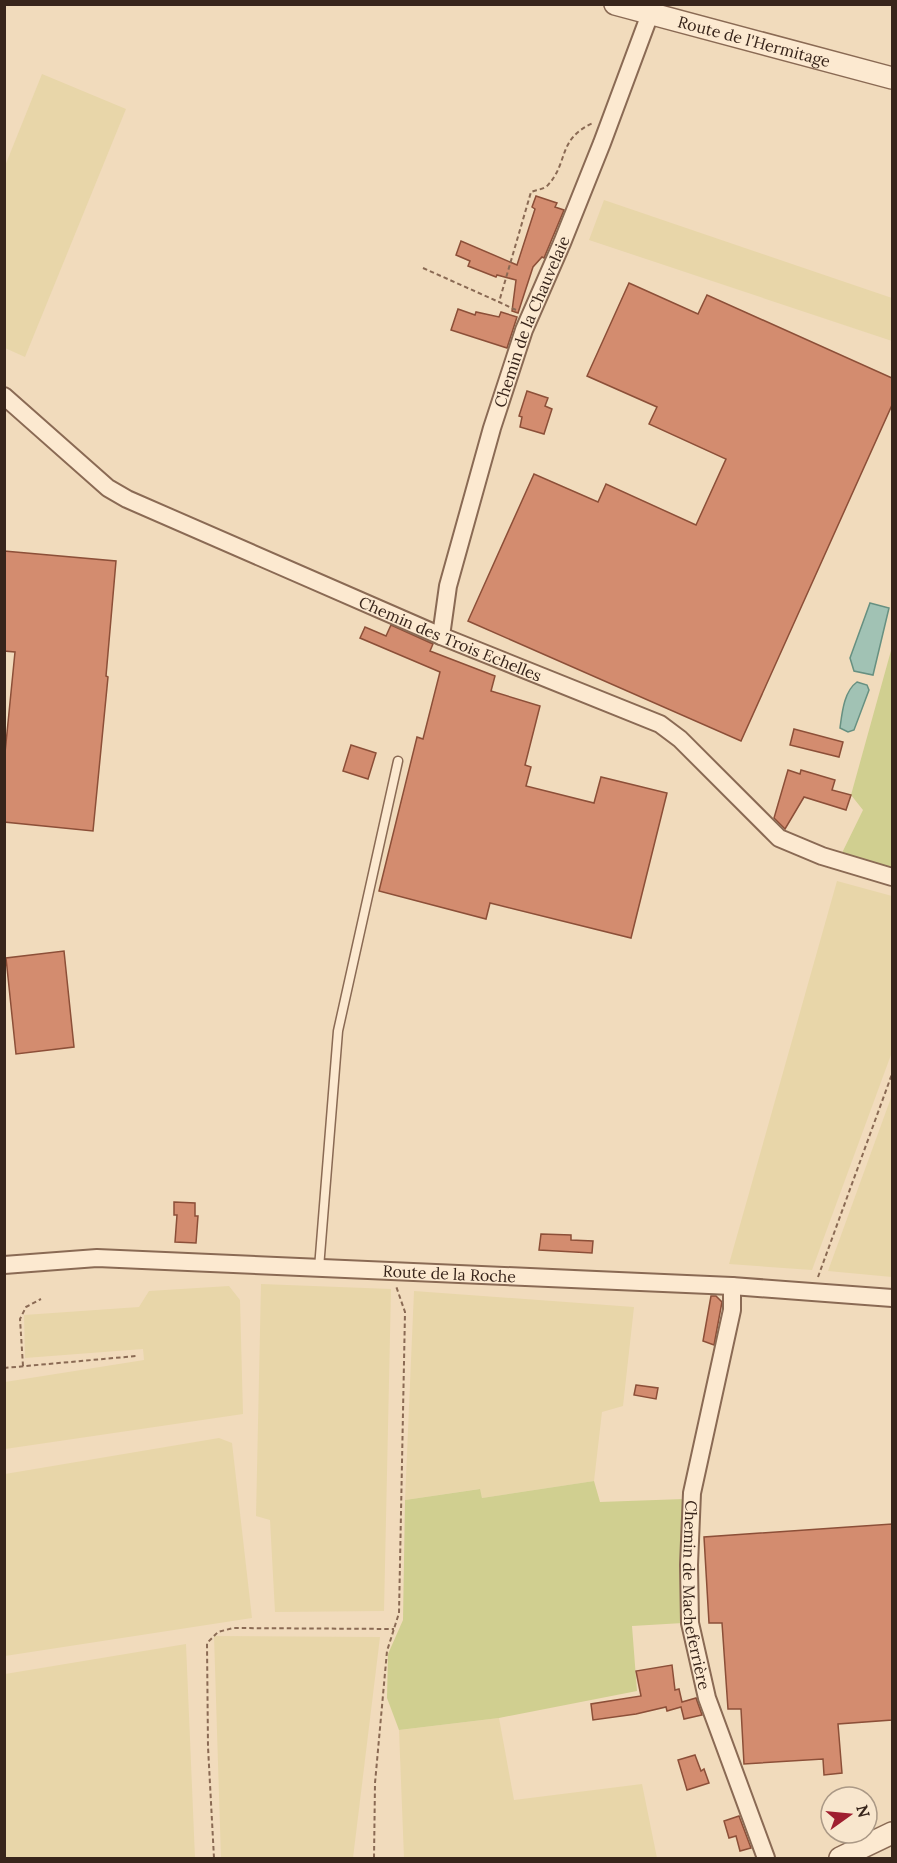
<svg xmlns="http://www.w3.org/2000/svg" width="897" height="1863" viewBox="0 0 897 1863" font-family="Lora,serif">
<rect width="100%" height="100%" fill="#f1dbbc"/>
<g fill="#e8d6a9">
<polygon points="42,74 126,109 25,357 5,348 5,166"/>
<polygon points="604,200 892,298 892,341 589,240"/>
<polygon points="837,881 892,896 892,1052 812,1270 729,1264"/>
<polygon points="892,1095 892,1277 828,1271"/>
<polygon points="261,1284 391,1289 384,1611 275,1612 270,1520 256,1516"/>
<polygon points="229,1286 240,1300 243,1414 5,1449 5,1382 144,1360 143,1349 25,1358 24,1315 139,1307 149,1291"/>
<polygon points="414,1291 634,1307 623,1406 602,1412 594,1481 482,1498 479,1489 405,1500"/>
<polygon points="219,1438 232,1443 252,1618 5,1656 5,1474"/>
<polygon points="214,1636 380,1637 353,1858 221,1858"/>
<polygon points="186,1644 195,1858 5,1858 5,1674"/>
<polygon points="499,1718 514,1800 642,1784 657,1858 404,1858 399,1730"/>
</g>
<g fill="#d0cf90">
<polygon points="892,647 892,719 891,724 892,725 892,871 841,855 863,810 851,795"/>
<polygon points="594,1481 600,1502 684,1499 683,1623 632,1626 637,1691 499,1718 399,1730 387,1698 388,1654 403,1620 405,1500 480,1489 482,1498"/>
</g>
<g fill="#a1c2b4" stroke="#679081" stroke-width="1.5">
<polygon points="870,603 889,608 873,675 854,671 850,658"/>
<path d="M857,682L867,685L869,690L854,730L848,732L840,728C842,713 844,691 857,682Z"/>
</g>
<g fill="#d38c6f" stroke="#8c4f38" stroke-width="1.5">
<polygon points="536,196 557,203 555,207 564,210 544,258 542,257 533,267 518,313 512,311 516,280 497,275 496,277 468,266 470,261 456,255 461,241 517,265 535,209 532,207"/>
<polygon points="629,283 698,314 707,295 892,378 892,405 741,741 468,621 534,474 598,502 606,484 696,525 726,459 649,424 657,407 587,376"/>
<polygon points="458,309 475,315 476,312 499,317 501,312 517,317 507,348 451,330"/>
<polygon points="527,391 548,398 545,406 552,409 544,434 520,427 522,417 519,416"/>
<polygon points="4,551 116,561 106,676 108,677 93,831 4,822 4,763 15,652 4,651"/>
<polygon points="391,625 433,644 430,651 495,676 491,691 540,706 525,765 531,767 526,786 594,803 601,777 667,793 631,938 490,903 486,919 379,891 417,737 423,739 440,672 360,638 365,627 386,636"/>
<polygon points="794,729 843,742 839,757 790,745"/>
<polygon points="351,745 376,753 368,779 343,771"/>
<polygon points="788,770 800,774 801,770 835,780 832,790 851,795 846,810 804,797 785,829 774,818"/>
<polygon points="64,951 74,1047 16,1054 6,958"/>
<polygon points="174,1202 195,1203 195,1216 198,1216 196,1243 175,1242 177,1215 174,1215"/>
<polygon points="541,1234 571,1235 571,1240 593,1241 592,1253 539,1250"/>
<polygon points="711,1296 716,1296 722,1302 714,1345 703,1341"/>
<polygon points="636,1385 658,1388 656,1399 634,1395"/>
<polygon points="892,1524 892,1720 838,1724 842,1773 824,1775 823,1759 744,1764 741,1709 728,1709 722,1623 709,1623 704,1537"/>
<polygon points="672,1665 675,1690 679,1689 682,1702 696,1698 702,1715 684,1719 681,1707 667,1711 666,1707 636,1714 593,1720 591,1704 641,1696 636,1671"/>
<polygon points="695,1755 701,1771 704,1769 709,1783 687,1790 678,1760"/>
<polygon points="739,1816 751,1848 740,1851 736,1836 729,1838 724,1821"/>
</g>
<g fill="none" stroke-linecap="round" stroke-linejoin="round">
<g stroke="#8a6a54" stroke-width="11">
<polyline id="service" points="319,1268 338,1031 398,761"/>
</g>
<g stroke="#8a6a54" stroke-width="20">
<g id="minor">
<path id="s1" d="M4,396L108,488L127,499L441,636L660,724L680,739L779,838L822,856L892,877"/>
<path id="s2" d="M441,636L448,586L492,428L524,330L562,243L602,143L650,14"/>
<path id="s3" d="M4,1265L97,1258L732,1286L892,1298"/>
<path id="s4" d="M732,1286V1310L692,1493L689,1565L690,1623L707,1698L766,1858"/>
</g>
</g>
<g stroke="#8a6a54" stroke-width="24">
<g id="tertiary">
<path id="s5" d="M615,4L892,78"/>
<polyline points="840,1858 892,1833"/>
</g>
</g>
<g stroke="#8a6a54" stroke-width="2" stroke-dasharray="4.5 3" stroke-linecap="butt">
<polyline points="423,268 499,302"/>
<path d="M516,310L499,302L531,192C536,190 545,189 548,185C569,162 557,139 593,123"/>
<polyline points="818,1277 892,1074"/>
<polyline points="23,1366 20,1319 26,1307 41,1299"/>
<polyline points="4,1368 136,1356"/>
<polyline points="214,1858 208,1747 207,1643 218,1632 233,1628 394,1629"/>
<polyline points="374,1858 375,1783 387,1651 399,1613 405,1312 396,1286"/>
</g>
<use href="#service" stroke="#fce9d0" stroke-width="8"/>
<use href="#minor" stroke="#fce9d0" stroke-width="16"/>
<use href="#tertiary" stroke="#fce9d0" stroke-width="21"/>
</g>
<g text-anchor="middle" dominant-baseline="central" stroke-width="5" stroke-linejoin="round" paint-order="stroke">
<g font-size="16" fill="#38251b" stroke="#f8e6cd">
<text stroke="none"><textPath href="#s5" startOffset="144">Route de l'Hermitage</textPath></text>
<text stroke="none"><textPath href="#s2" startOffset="328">Chemin de la Chauvelaie</textPath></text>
<text stroke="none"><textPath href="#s1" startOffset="513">Chemin des Trois Echelles</textPath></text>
<text stroke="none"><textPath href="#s3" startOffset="446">Route de la Roche</textPath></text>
<text stroke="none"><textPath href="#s4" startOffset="314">Chemin de Macheferrière</textPath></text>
</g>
</g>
<rect width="897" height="1863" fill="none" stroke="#38251b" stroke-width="12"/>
<g transform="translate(849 1815) rotate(75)"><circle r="28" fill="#f8e6cd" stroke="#ab9986" stroke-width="1.5"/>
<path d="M0-4.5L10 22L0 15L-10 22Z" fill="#9f1f30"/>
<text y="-9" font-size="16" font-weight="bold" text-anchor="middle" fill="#38251b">N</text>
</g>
</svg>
